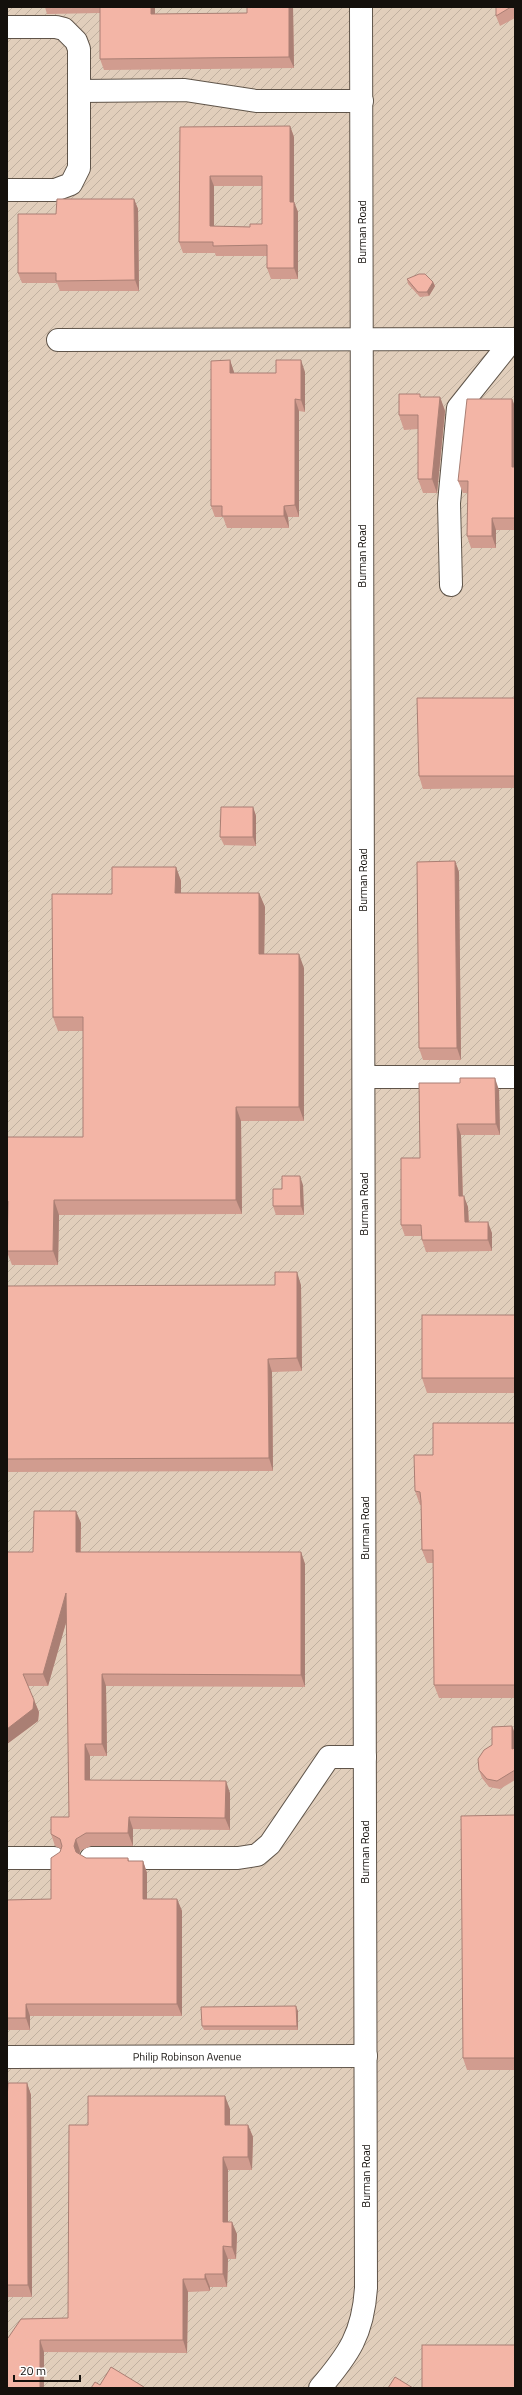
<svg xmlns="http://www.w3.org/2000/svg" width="522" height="2395" viewBox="0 0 522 2395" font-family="'Titillium Web',sans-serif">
<defs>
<pattern id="industrial-furrows" width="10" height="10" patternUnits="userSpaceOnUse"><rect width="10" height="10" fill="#e1cebb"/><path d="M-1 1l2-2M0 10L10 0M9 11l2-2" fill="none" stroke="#c0b0a0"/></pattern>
</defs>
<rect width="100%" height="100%" fill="#e9dccf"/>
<rect fill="url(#industrial-furrows)" x="7" y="7" width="508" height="2381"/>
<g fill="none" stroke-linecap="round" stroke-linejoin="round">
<g stroke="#5f5449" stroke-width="24">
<g id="minor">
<polyline points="7,27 56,27 64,29 76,41 79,49 79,168 71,184 55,190 7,190"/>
<polyline points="79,91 185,90 256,101 362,101"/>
<polyline points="58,340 515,339"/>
<polyline points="451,585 449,503 458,408 513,339"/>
<polyline points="364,1077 515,1077"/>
<polyline points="7,1858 54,1858"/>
<polyline points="91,1858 238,1858 257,1855 270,1844 329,1757 365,1757"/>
<path id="s1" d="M7,2057L366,2056"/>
<path d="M320,2388C349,2354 363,2334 366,2288L361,7"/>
</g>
</g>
<use href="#minor" stroke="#fff" stroke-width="22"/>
</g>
<g fill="#d19c8f" fill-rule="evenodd">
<polygon points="45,7 155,7 155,14 247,13 293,7 294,68 104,70 100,59 100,13 47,14"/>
<polygon points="496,7 515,7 515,18 500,26 496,16"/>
<path d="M290,126L294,137V202L298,212V279H271L267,268V256H216L215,253H183L179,242L180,127ZM214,186H262V224L250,227L214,226Z"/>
<polygon points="134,199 138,209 139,291 60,291 57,283 22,283 18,273 56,214"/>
<polygon points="407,279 433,282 435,286 429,296 420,297 408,284"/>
<polygon points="230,360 234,373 276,373 305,372 305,412 299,411 299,517 288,517 289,528 227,528 223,517 215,517 211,506"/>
<polygon points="421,397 440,397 445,411 437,493 423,493 418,479 418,429 404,430 399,415"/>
<polygon points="515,406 515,530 496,530 496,548 471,548 467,536 468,493 463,493 458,481"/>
<polygon points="515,698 515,788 423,789 419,776"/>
<polygon points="253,807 256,816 256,846 224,845 220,837"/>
<polygon points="455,861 459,872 461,1060 423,1060 419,1048"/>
<polygon points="176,867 181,881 181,893 259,893 265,907 264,954 304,968 304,1121 241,1121 242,1214 59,1215 58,1265 12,1265 7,1252 7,1137 83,1137 83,1031 58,1031 53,1017 112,894"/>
<polygon points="419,1083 499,1090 500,1135 461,1135 463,1196 468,1207 469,1222 492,1233 492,1251 426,1252 422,1240 422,1236 405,1236 401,1225 420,1158"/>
<polygon points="303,1185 304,1215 276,1215 273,1206 282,1189"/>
<polygon points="301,1285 302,1371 272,1372 273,1471 7,1472 7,1286"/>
<polygon points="515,1315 515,1393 427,1393 422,1378"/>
<polygon points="515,1423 515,1698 439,1698 434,1685 433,1563 427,1563 422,1550 421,1505 420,1505 415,1491 433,1455"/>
<polygon points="81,1523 81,1552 301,1552 305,1564 305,1687 106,1686 107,1756 90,1756 90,1780 230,1793 230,1830 133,1829 133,1846 91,1846 80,1851 79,1854 86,1858 128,1858 129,1861 143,1861 147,1873 147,1899 177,1899 182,1911 182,2016 30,2016 30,2030 7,2030 7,1900 51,1899 61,1849 55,1846 51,1834 69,1817 67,1619 48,1686 28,1686 39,1712 38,1721 7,1744 33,1552"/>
<polygon points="512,1726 515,1734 515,1780 500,1789 489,1787 482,1778 479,1770"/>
<polygon points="515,1815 515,2070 467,2070 463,2058"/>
<polygon points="298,2011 298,2030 204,2030 202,2026"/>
<polygon points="27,2083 31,2095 32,2297 7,2297 7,2100"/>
<polygon points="230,2109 230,2125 248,2125 253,2137 252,2170 228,2170 228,2222 237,2234 236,2259 228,2259 227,2287 210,2287 210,2291 188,2292 187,2353 44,2352 8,2338 68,2318 88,2125"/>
</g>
<g fill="#aa7f74">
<polygon points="151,7 155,7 155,25 151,14"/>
<polygon points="289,7 293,7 294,68 289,57"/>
<polygon points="290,126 294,137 294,202 298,212 298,279 294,268 290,202"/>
<polygon points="210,176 214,186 214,236 210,226"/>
<polygon points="134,199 138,209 139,291 135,280"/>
<polygon points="433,282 435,286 429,296 427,292"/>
<polygon points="230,360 234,372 234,385 230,373"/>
<polygon points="301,360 305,372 305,412 301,400"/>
<polygon points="440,397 445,411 437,493 432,479"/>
<polygon points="295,399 299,411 299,517 295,505"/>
<polygon points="512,399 515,406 515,475 512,467"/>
<polygon points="284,506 288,517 289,528 284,516"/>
<polygon points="492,518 496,530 496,548 492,536"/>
<polygon points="253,807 256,816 256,846 253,837"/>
<polygon points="455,861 459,872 461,1060 457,1048"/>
<polygon points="176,867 181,881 181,908 175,893"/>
<polygon points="259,893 265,907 264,968 259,954"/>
<polygon points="299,954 304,968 304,1121 299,1107"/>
<polygon points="495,1078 499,1090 500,1135 496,1124"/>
<polygon points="236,1107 241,1121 242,1214 236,1200"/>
<polygon points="457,1124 461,1135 463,1207 459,1196"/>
<polygon points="300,1176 303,1185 304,1215 301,1206"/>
<polygon points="464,1196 468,1207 469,1233 465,1222"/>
<polygon points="54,1200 59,1215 58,1265 53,1251"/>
<polygon points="488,1222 492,1233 492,1251 488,1240"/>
<polygon points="297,1272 301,1285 302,1371 297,1358"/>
<polygon points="268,1359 272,1372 273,1471 269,1458"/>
<polygon points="76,1511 81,1523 80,1564 76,1552"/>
<polygon points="301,1552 305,1564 305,1687 301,1675"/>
<polygon points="66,1593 71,1605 48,1686 43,1674"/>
<polygon points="102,1674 106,1686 107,1756 102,1744"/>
<polygon points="34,1700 39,1712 38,1721 7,1744 7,1729"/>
<polygon points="512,1726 515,1734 515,1756 512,1749"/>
<polygon points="85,1744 90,1756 90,1792 85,1780"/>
<polygon points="226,1781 230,1793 230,1830 225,1818"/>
<polygon points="129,1817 133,1829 133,1846 128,1833"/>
<polygon points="76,1839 80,1851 79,1858 76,1852 74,1846"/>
<polygon points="143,1861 147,1873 147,1911 143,1899"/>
<polygon points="177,1899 182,1911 182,2016 177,2004"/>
<polygon points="26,2004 30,2016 30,2030 26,2018"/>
<polygon points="296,2006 298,2011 298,2030 297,2026"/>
<polygon points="27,2083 31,2095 32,2297 28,2285"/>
<polygon points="225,2096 230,2109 230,2137 225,2125"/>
<polygon points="248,2125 253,2137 252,2170 248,2157"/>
<polygon points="223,2157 228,2170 228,2234 223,2222"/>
<polygon points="232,2222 237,2234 236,2259 232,2247"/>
<polygon points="223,2246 228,2259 227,2287 223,2274"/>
<polygon points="205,2274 210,2287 210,2291 205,2279"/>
<polygon points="183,2279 188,2292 187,2353 183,2340"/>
<polygon points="40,2340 44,2352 44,2388 40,2388"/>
</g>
<g fill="#f3b5a6" stroke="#aa7f74" fill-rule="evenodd">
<polygon points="100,7 151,7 151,14 247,13 247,7 289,7 289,57 100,59"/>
<polygon points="496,7 511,7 496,16"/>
<path d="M290,126V202H294V268H267V245L213,246V242H179L180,127ZM210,176H262V224H250V227L210,226Z"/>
<polygon points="57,199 134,199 135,280 56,281 56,273 18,273 18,214 56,214"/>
<polygon points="419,274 425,274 433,282 427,292 418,292 407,279"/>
<polygon points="230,360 230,373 276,373 276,360 301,360 301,400 295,399 295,505 284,506 284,516 222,516 222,506 211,506 211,361"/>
<polygon points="399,394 420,394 420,397 440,397 432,479 418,479 418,415 399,415"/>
<polygon points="467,399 512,399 512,467 515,467 515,518 492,518 492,536 467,536 468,481 458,481"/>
<polygon points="417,698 515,698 515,776 419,776"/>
<polygon points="221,807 253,807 253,837 220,837"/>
<polygon points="455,861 457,1048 419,1048 417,862"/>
<polygon points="112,867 176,867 175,893 259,893 259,954 299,954 299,1107 236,1107 236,1200 54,1200 53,1251 7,1251 8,1201 7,1201 7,1137 83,1137 83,1017 53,1017 52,894 112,894"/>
<polygon points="460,1078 495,1078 496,1124 457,1124 459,1196 464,1196 465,1222 488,1222 488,1240 422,1240 421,1225 401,1225 401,1158 420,1158 419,1083 460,1083"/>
<polygon points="282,1176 300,1176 301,1206 273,1206 273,1189 282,1189"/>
<polygon points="275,1272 297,1272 297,1358 268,1359 269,1458 7,1459 7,1286 275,1285"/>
<rect x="422" y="1315" width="93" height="63"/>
<polygon points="433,1423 515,1423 515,1685 434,1685 433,1550 422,1550 421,1501 420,1492 415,1491 414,1455 433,1455"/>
<polygon points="34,1511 76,1511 76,1552 301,1552 301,1675 102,1674 102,1744 85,1744 85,1780 226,1781 225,1818 129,1817 128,1833 86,1833 76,1839 74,1846 76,1852 86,1858 128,1858 128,1861 143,1861 143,1899 177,1899 177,2004 26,2004 26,2018 7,2018 7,1900 51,1899 51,1858 60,1852 62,1846 60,1839 51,1834 51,1817 69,1817 66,1593 43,1674 23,1674 34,1700 33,1709 7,1729 7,1552 33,1552"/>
<polygon points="512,1726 512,1749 515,1748 515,1770 497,1781 487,1779 479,1770 478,1759 484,1750 492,1745 492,1727"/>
<polygon points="515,1815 515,2058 463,2058 461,1816"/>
<polygon points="296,2006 297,2026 202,2026 201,2007"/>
<polygon points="8,2083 27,2083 28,2285 7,2285 7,2100"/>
<polygon points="88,2096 225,2096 225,2125 248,2125 248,2157 223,2157 223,2222 232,2222 232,2247 223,2246 223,2274 205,2274 205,2279 183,2279 183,2340 40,2340 40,2388 7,2388 7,2338 8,2338 21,2319 68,2318 69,2125 88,2125"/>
<rect x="422" y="2345" width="93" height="43"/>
<polygon points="111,2367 144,2387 144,2388 91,2388 95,2382 100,2385"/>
<polygon points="395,2377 413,2388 388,2388"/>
</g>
<g text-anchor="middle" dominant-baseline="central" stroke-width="3" stroke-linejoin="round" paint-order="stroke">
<g font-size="11" fill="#14100c" stroke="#fff">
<text transform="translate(362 232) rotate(-90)">Burman Road</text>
<text transform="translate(362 556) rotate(-90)">Burman Road</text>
<text transform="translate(363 880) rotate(-90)">Burman Road</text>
<text transform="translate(364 1204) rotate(-90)">Burman Road</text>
<text transform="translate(365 1528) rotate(-90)">Burman Road</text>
<text transform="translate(365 1852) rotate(-90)">Burman Road</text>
<text stroke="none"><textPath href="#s1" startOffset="180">Philip Robinson Avenue</textPath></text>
<text transform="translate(366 2176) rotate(-90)">Burman Road</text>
</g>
</g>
<rect width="522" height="2395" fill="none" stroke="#14100c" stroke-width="16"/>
<path d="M14 2375v6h66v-6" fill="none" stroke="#14100c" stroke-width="2"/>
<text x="20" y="2375" font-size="12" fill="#14100c" stroke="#ffffff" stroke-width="3" paint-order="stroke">20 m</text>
</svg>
